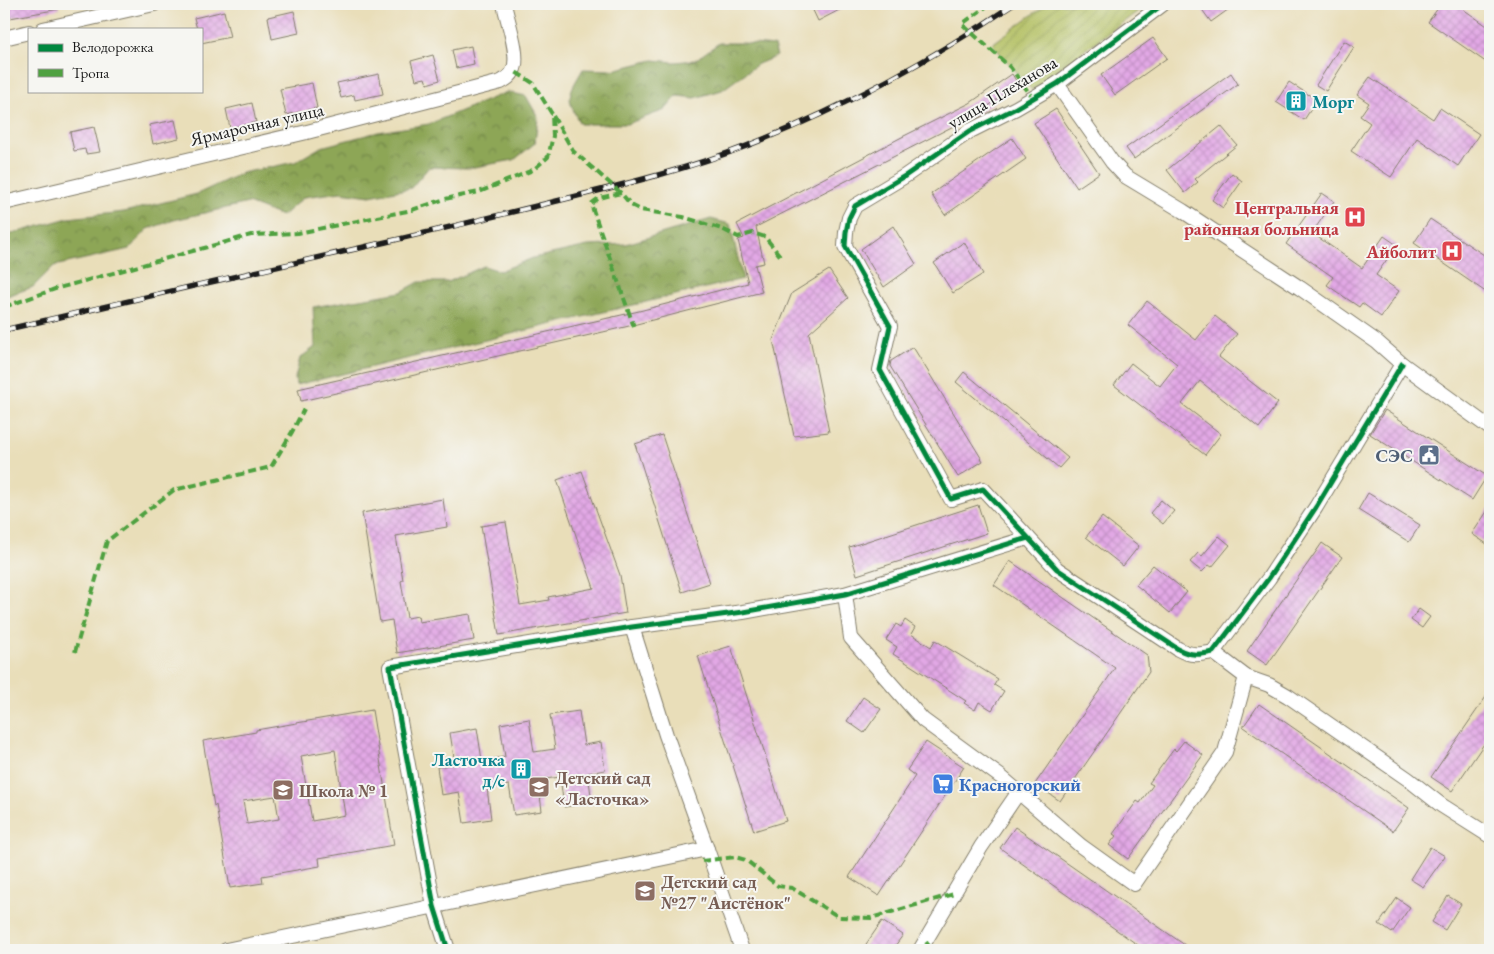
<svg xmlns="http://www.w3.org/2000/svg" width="1494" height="954" viewBox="0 0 1494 954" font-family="'EB Garamond',serif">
<defs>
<pattern id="forest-crowns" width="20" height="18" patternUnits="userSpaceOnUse" patternTransform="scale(1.25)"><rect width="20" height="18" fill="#8da657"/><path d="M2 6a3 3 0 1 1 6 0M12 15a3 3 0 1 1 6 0" fill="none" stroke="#728647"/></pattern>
<pattern id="garden-furrows" width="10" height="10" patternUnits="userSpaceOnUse" patternTransform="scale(1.25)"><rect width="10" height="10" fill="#b2bf61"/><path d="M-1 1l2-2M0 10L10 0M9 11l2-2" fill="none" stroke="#98a454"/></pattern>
<pattern id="building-cross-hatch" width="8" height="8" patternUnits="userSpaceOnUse" patternTransform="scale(1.25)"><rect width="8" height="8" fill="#e2a8e5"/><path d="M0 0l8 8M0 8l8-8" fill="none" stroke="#c190c4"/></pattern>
</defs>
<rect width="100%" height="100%" fill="#f6f6f2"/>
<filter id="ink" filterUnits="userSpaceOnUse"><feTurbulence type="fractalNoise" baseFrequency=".02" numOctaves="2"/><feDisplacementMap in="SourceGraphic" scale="10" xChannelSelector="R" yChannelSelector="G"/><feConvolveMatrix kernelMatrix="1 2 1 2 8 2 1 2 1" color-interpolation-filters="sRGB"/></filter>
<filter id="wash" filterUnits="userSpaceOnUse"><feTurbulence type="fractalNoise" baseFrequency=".0096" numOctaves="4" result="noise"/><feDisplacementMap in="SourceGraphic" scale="20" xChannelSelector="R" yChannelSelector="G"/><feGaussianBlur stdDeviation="1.12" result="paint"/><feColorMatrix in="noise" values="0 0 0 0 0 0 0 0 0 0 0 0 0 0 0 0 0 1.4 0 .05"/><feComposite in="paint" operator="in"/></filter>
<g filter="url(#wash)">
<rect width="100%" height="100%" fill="#e9deb9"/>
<g fill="url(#forest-crowns)" stroke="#54613a">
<path d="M719,43H744L774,46L777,56L758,64L722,90L695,98L677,96L665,110L627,124H580C565,96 568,95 583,69L613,70L653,60L675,62L695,60Z"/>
<polygon points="507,92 526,96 538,117 535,143 514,160 469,168 429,167 411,188 370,196 341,192 304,197 282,216 248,203 174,220 148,229 129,249 54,266 33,287 4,297 4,236 68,218 124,212 197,194 242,173 295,162 321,147 378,132 429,124"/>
<polygon points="711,219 730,224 743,279 296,385 295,378 300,358 315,347 313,307 401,292 419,282 448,282 484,266 500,271 533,258 588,246 626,244"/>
</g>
<polygon fill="url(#garden-furrows)" stroke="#676e3e" points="1047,4 1148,4 1086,49 1058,73 1032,90 992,44"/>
<g id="blocks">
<g fill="url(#building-cross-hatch)" fill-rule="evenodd">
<polygon points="7,4 58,4 59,9 10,18"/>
<polygon points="810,4 851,4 818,21"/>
<polygon points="1198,4 1236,4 1211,22"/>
<polygon points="1441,4 1466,4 1463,9 1490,28 1490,65 1428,22"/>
<polygon points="224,11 230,37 201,43 201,29 197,29 194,18"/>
<polygon points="294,11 299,33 272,39 268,17"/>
<polygon points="1153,38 1167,58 1115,95 1101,75"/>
<polygon points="1344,41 1354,47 1326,91 1316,85"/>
<polygon points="471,46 474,64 456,68 452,50"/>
<polygon points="433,55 440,80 427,84 425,78 416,80 411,61"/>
<polygon points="1231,73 1238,84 1134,159 1126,148"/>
<polygon points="379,74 383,94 355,100 354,95 341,98 337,83"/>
<polygon points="1012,74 1018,84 979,113 756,227 764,263 755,265 762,292 625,327 301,401 298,389 639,311 748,283 738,240 744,238 737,224 900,138 970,103"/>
<polygon points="1370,77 1433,119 1440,108 1479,134 1458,166 1417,138 1391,177 1351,151 1370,123 1360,116 1369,103 1357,95"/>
<polygon points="1289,82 1317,100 1304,120 1276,102"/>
<polygon points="312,83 317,108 286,115 280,89"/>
<polygon points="252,103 256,122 230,128 226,109"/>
<polygon points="1056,109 1099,173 1077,188 1034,123"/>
<polygon points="175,120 179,138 153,144 149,125"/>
<polygon points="1221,126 1237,145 1195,179 1198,182 1185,193 1167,170"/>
<polygon points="94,127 100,152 86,154 85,149 74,151 70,132"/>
<polygon points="1012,138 1026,159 945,215 931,194"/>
<polygon points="1232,173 1242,181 1223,208 1212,200"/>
<polygon points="1322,193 1334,201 1312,233 1362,268 1384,236 1397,245 1376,275 1399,291 1381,317 1362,303 1359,307 1327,285 1333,277 1286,244"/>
<polygon points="1430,219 1490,259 1490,295 1414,243"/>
<polygon points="893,226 916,264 884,287 861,249"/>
<polygon points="964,242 983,274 953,293 934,263"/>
<polygon points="829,270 848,298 809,333 829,432 794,436 773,340 792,293"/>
<polygon points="1147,301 1196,340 1215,316 1237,334 1219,357 1278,403 1259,428 1200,381 1182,404 1221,434 1205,455 1114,385 1131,363 1160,386 1177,364 1128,325"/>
<polygon points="913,347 983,461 958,477 890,366 891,361"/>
<polygon points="964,372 1068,458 1059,468 956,382"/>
<polygon points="1385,410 1487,476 1472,500 1370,434"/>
<polygon points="662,435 710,583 682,592 635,444"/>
<polygon points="582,471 620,575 626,613 499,635 481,526 506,522 520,605 549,600 548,597 594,588 557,480"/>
<polygon points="1368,493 1420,525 1409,542 1358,510"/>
<polygon points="443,499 447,527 396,536 403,580 401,581 407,618 418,616 419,622 470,614 474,640 397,653 392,620 380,622 362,513"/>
<polygon points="1161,500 1174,511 1163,524 1150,513"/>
<polygon points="978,505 987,533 857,575 849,547"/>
<polygon points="1490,507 1490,546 1472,534"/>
<polygon points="1102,517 1139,546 1123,566 1086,537"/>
<polygon points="1219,536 1230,545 1212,567 1209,565 1202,572 1190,562 1198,553 1202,556"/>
<polygon points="1322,543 1342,557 1267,665 1247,651"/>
<polygon points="1010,561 1147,655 1149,672 1060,801 1035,784 1115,668 994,585"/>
<polygon points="1153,565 1187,592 1170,613 1136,585"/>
<polygon points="1419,609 1430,617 1422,628 1411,620"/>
<polygon points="905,620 915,627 911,634 931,647 935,640 998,679 994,685 1004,691 992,710 979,702 975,710 964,703 966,701 893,654 897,647 886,640 896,624 901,627"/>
<polygon points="731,646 786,821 754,831 698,656"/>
<polygon points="1490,691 1490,735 1452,791 1431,777"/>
<polygon points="863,697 881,709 864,733 847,721"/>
<polygon points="1259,704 1409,808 1393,831 1243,727"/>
<path d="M372,710L394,845L319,858L320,866L262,876L263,883L230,888L216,805L214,806L203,741L256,732V730ZM335,750L345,815L312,821L301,756ZM275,796L279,819L247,824L243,801Z"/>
<polygon points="579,711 584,745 601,742 605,770 588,773 592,803 564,807 560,777 538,780 542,811 514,815 509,785 487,788 491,819 464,823 459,792 441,795 437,767 455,764 450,733 477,728 482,760 505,757 500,724 529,719 534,752 555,749 550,715"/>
<polygon points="1184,741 1203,755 1128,859 1109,845 1116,836 1113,834 1137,801 1140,803 1153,785 1149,783 1174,749 1176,751"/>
<polygon points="926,742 964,767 879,896 849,877 915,776 907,770"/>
<polygon points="1015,827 1192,950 1145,950 1000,848"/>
<polygon points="1430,847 1445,856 1423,887 1410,879"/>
<polygon points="1448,896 1461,904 1445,930 1432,922"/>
<polygon points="1397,898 1410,907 1392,933 1379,924"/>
<polygon points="882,921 903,935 892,950 862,950"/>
</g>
</g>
</g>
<g filter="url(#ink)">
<use href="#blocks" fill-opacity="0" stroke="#827d6a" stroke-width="1"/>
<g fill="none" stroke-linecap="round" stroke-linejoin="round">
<g stroke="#827d6a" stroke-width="16">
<g id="street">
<path d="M1163,4L1057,84L1016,108L970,131L905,176L855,206L849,218L846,232L845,246L890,326L880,370L951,499L983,489L1057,569L1178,649C1191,656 1199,655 1213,652L1269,578L1316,507L1402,364"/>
<polyline points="43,29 154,4"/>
<polyline points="4,38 29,32"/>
<polyline points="1057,84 1112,162 1125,176 1183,211 1300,288 1377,342 1402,364 1490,428"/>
<path d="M4,203L307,132L501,82C506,79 511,76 513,71C521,57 507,20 504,4"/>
<polyline points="845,594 851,638 923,720 1001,777 1081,846 1134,884 1225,752 1246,677"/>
<polyline points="1213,652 1246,677 1269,685 1288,696 1408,779 1441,805 1490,836"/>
<polyline points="707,849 742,950"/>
<polyline points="226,950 707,849 666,735 632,627"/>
<polyline points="448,950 434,906 390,667 632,627 743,612 845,594 1028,538"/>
<polyline points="920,950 981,847 1018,793"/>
</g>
</g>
<use href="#street" stroke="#fff" stroke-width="14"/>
<g stroke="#1c1c1c" stroke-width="5.5">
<path id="rail" d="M4,330C131,300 259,271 386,242C447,228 508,213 569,198C630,183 691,168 749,145C843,108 931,60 1014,4"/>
</g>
<use href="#rail" stroke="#f6f6f2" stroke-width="4" stroke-dasharray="11" stroke-linecap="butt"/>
<g stroke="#4fa141" stroke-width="4" stroke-dasharray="8 4" stroke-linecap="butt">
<polyline points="990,4 962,24 1010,67 1033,98"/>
<polyline points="553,116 573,151 621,193 631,205 641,210 683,217 722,229 738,237 753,233 765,237 782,258"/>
<polyline points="621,193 599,198 591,204 634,327"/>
<polyline points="4,307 55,289 251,235 298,233 412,210 445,199 479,192 533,170 548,157 553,136 552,114 533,83 514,71"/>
<polyline points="75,652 107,541 174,490 271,467 292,432 304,409"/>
<polyline points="702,861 735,857 746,860 778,886 792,888 839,917 871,918 954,894"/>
<polyline points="926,942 932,950"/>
</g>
<g stroke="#f6f6f2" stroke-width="8">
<g id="cycleway">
<path d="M1163,4L1057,84L1016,108L970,131L905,176L855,206L849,218L846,232L845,246L890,326L880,370L951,499L983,489L1057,569L1178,649C1191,656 1199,655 1213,652L1269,578L1316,507L1402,364"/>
<polyline points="448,950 434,906 390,667 632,627 743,612 845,594 1028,538"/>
</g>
</g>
<use href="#cycleway" stroke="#00873e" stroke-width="5"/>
</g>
</g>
<defs>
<g id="building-square" transform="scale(1.125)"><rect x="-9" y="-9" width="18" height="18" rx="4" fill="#0f9aa8" stroke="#f6f6f2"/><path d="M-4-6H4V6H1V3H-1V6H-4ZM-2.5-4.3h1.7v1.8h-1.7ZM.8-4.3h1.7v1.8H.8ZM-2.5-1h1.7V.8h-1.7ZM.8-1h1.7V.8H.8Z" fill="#fff"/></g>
<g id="hospital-square" transform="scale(1.125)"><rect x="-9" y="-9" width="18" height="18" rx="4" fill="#e0444e" stroke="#f6f6f2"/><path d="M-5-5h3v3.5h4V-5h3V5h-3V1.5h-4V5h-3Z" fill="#fff"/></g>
<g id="civic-square" transform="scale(1.125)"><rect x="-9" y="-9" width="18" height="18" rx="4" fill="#5c6f8a" stroke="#f6f6f2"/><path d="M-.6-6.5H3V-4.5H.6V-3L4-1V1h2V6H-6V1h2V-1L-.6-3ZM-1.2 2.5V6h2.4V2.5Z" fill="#fff"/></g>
<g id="supermarket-square" transform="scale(1.125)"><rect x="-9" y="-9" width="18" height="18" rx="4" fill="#3f7fe0" stroke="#f6f6f2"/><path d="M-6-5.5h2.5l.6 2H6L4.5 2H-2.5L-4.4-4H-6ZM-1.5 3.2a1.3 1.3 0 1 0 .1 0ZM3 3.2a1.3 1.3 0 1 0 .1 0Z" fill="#fff"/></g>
<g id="school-square" transform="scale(1.125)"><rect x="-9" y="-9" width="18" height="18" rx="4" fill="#8d6e63" stroke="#f6f6f2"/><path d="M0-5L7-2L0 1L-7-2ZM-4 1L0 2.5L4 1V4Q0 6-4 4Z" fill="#fff"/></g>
</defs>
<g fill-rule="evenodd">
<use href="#building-square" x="1296" y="101"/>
<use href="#hospital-square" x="1355" y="217"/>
<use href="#hospital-square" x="1452" y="251"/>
<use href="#civic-square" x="1429" y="455"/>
<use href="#building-square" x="521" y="769"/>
<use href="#supermarket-square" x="943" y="784"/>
<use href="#school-square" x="539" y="787"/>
<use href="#school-square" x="283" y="790"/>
<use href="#school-square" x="645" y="891"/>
</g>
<g text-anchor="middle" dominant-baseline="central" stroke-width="4" stroke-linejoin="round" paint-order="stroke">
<g font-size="18" fill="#1c1c1c" stroke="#f6f6f2">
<text transform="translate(1002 92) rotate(-31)">улица Плеханова</text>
<text transform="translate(257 124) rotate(-13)">Ярмарочная улица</text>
</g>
<g font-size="18" font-weight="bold" fill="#0d838f" stroke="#f6f6f2" text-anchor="start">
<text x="1312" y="101">Морг</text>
<text x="505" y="759" text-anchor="end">Ласточка<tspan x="505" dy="21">д/с</tspan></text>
</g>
<g font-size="18" font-weight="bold" fill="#be3a42" stroke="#f6f6f2" text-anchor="end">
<text x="1339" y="207">Центральная<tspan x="1339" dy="21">районная больница</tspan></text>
<text x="1436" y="251">Айболит</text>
</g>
<g font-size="18" font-weight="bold" fill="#4e5e75" stroke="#f6f6f2" text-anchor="end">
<text x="1413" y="455">СЭС</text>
</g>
<g font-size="18" font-weight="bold" fill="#785e54" stroke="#f6f6f2" text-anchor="start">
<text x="555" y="777">Детский сад<tspan x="555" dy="21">«Ласточка»</tspan></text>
<text x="299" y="790">Школа № 1</text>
<text x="661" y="881">Детский сад<tspan x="661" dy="21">№27 "Аистёнок"</tspan></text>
</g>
<g font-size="18" font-weight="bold" fill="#366cbe" stroke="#f6f6f2" text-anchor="start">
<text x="959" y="784">Красногорский</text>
</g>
</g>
<rect width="1494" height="954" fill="none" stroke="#f6f6f2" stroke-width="20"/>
<rect x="28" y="28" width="175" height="65" fill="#f6f6f2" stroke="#9f9f9c"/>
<rect x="38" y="44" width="25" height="8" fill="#00873e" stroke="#9f9f9c"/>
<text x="72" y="52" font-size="15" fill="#1c1c1c">Велодорожка</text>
<rect x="38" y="69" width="25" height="8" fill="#4fa141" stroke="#9f9f9c"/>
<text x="72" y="78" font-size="15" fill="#1c1c1c">Тропа</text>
</svg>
